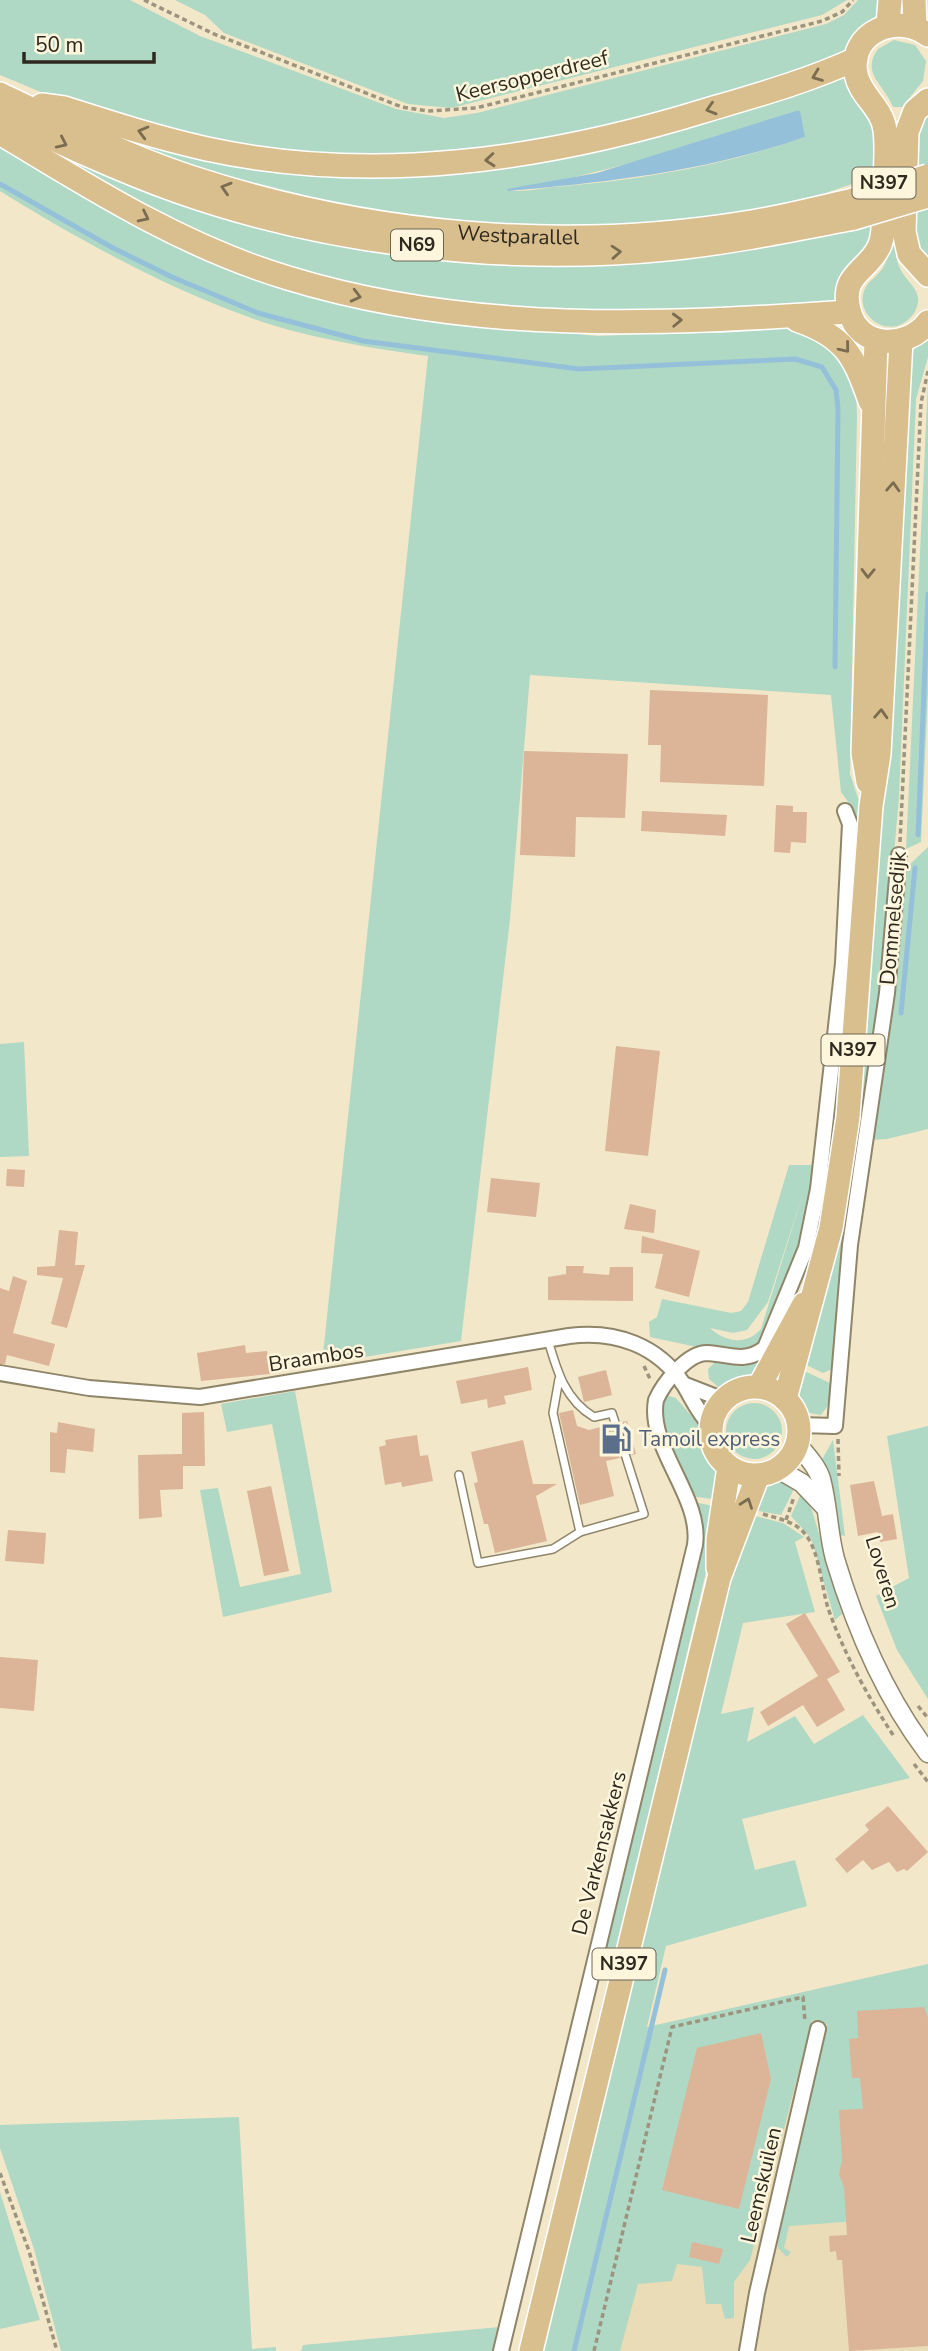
<svg xmlns="http://www.w3.org/2000/svg" width="928" height="2351" viewBox="0 0 928 2351" font-family="'Nunito Sans',sans-serif">
<rect width="100%" height="100%" fill="#f2e7c9"/>
<polygon fill="#e9dcb6" points="928,2004 928,2351 611,2351 681,2030"/>
<g fill="#afd9c4" fill-rule="evenodd">
<path d="M0,0H130L200,36L396,109L444,118L477,113L826,24L844,15L858,0H885C876,21 857,38 842,56L642,124L472,157L270,153L77,107L0,75Z"/>
<polygon points="175,0 847,0 822,15 451,108 408,104 224,33 205,15"/>
<path d="M894,40L915,45L926,61L923,81L902,107H893C885,85 860,74 878,49Z"/>
<path d="M842,78L847,80L866,111L877,135L875,233L838,302L593,316L376,295L224,249L61,165L43,142L321,235L851,230L852,232L863,229V226L852,184L782,208L672,225L451,226L258,191L62,117L392,171ZM805,137C723,166 640,180 554,187C540,188 518,194 507,189L551,183L643,160Z"/>
<polygon points="928,111 928,262 914,237 914,138"/>
<path d="M0,139L222,259L558,332L598,336L787,328L836,348L856,391L857,416L850,774L859,801V849L832,1159L814,1249L775,1350L808,1248L853,872L854,810L841,792L831,695L530,675L510,919L461,1341L322,1364L428,356C384,350 340,343 297,332C200,307 85,244 0,191Z"/>
<path d="M890,234L896,235C896,245 895,257 899,266C906,284 927,291 914,313C910,319 904,324 897,326C877,331 857,311 864,291C868,280 879,276 884,266C889,257 889,245 890,234Z"/>
<polygon points="928,336 928,357 916,399 899,797 882,991 846,1219 833,1364 832,1369 823,1373 802,1363 878,862 912,350"/>
<polygon points="928,383 928,691 921,842 906,849"/>
<polygon points="928,847 928,1129 887,1139 871,1140 905,869"/>
<polygon points="24,1042 29,1156 0,1157 0,1044"/>
<path d="M821,1129L817,1168L799,1247L761,1344L739,1356L650,1337L649,1322L657,1317L662,1299L731,1313L741,1311L748,1302L789,1165H811ZM804,1190L761,1329C746,1346 725,1342 710,1328L733,1333L747,1330L768,1302Z"/>
<polygon points="765,1352 754,1377 718,1387 709,1379 708,1369 715,1362 748,1363"/>
<path d="M800,1369L830,1383L829,1404L821,1415L804,1412C795,1398 797,1385 800,1369Z"/>
<polygon points="295,1391 332,1592 223,1617 200,1490 218,1488 240,1587 301,1574 272,1424 227,1432 221,1404"/>
<polygon points="669,1396 676,1398 700,1426 707,1455 719,1473 719,1500 690,1496 659,1417 663,1399"/>
<circle cx="754" cy="1431" r="28"/>
<polygon points="928,1426 928,1699 897,1650 876,1596 909,1578 887,1436"/>
<polygon points="833,1440 845,1536 840,1535 833,1494 820,1463"/>
<polygon points="779,1482 795,1487 781,1515 748,1509 766,1484"/>
<polygon points="802,1492 812,1510 842,1614 835,1620 811,1538 791,1516"/>
<path d="M698,1503L719,1507L712,1546L611,1978L594,1973L692,1577C701,1550 707,1532 694,1505Z"/>
<polygon points="747,1514 783,1523 804,1537 795,1542 815,1612 743,1623 721,1714 754,1707 747,1742 795,1716 814,1744 863,1715 910,1778 742,1819 755,1870 795,1860 807,1906 666,1946 647,2027 928,1964 928,2216 789,2226 784,2248 791,2252 787,2257 778,2248 777,2236 827,2024 812,2020 750,2260 734,2282 734,2318 725,2319 721,2304 706,2304 702,2267 677,2264 672,2281 638,2284 620,2351 542,2351"/>
<polygon points="239,2117 252,2349 276,2347 276,2351 61,2351 34,2249 0,2148 0,2125"/>
<polygon points="0,2192 40,2320 0,2329"/>
<polygon points="500,2327 495,2351 301,2351 303,2345"/>
</g>
<path fill="#94c0da" d="M796,111H800L805,137C708,171 610,182 508,191L507,189L597,173Z"/>
<g fill="none" stroke-linecap="round" stroke-linejoin="round">
<g stroke="#94c0da" stroke-width="5">
<polyline points="0,184 113,248 172,277 258,313 363,341 579,369 795,359 822,367 836,390 838,409 835,667"/>
<polyline points="918,835 928,594"/>
<polyline points="901,1013 915,868"/>
<polyline points="574,2351 665,1970"/>
</g>
</g>
<g fill="#dcb498">
<polygon points="650,690 768,695 764,786 660,782 661,745 648,745"/>
<polygon points="524,751 628,754 625,818 576,817 575,857 520,855"/>
<polygon points="776,805 793,806 793,812 807,812 806,843 791,842 790,853 774,852"/>
<polygon points="642,811 727,815 725,836 641,831"/>
<polygon points="616,1046 660,1051 648,1156 605,1151"/>
<polygon points="7,1169 25,1170 24,1187 6,1186"/>
<polygon points="491,1178 540,1183 536,1217 487,1212"/>
<polygon points="630,1204 656,1210 654,1233 624,1229"/>
<polygon points="59,1230 78,1232 75,1265 85,1265 67,1328 51,1324 63,1278 37,1275 37,1267 55,1266"/>
<polygon points="642,1236 700,1251 689,1297 655,1288 663,1254 641,1253"/>
<polygon points="566,1266 584,1266 583,1273 609,1275 610,1267 633,1267 633,1301 548,1300 548,1277 566,1274"/>
<polygon points="13,1276 27,1281 13,1333 55,1344 49,1366 7,1355 5,1364 0,1364 0,1288 9,1291"/>
<polygon points="245,1345 246,1353 267,1351 270,1374 201,1381 197,1353"/>
<polygon points="528,1367 532,1390 504,1396 506,1404 488,1408 487,1399 461,1404 456,1381"/>
<polygon points="606,1370 612,1395 584,1402 578,1377"/>
<polygon points="573,1410 577,1426 589,1430 609,1425 620,1458 606,1461 614,1496 580,1505 559,1413"/>
<polygon points="204,1412 205,1466 183,1466 183,1489 160,1490 162,1517 139,1519 138,1455 182,1454 182,1413"/>
<polygon points="627,1421 636,1454 632,1455 621,1422"/>
<polygon points="58,1422 95,1429 93,1452 67,1449 65,1473 50,1472 50,1432 57,1433"/>
<polygon points="417,1435 420,1456 428,1455 433,1481 402,1487 401,1482 385,1485 379,1447 386,1445 385,1440"/>
<polygon points="523,1440 533,1484 557,1484 536,1496 547,1541 495,1553 488,1524 484,1524 474,1483 478,1482 471,1452"/>
<polygon points="874,1481 882,1516 893,1514 897,1539 880,1542 878,1532 858,1536 850,1485"/>
<polygon points="271,1486 289,1571 264,1576 247,1491"/>
<polygon points="8,1530 46,1533 44,1564 5,1561"/>
<polygon points="805,1613 840,1672 827,1679 845,1710 817,1727 803,1705 768,1726 760,1712 818,1676 786,1624"/>
<polygon points="0,1657 38,1660 34,1711 0,1708"/>
<polygon points="888,1806 928,1852 907,1871 904,1869 897,1872 889,1862 872,1870 863,1860 847,1873 835,1859 869,1830 865,1825"/>
<polygon points="924,2007 928,2018 928,2346 849,2351 842,2260 837,2260 836,2251 830,2252 829,2236 847,2235 844,2188 839,2174 842,2160 839,2110 863,2109 860,2078 852,2078 849,2039 858,2038 857,2011"/>
<polygon points="761,2033 771,2079 739,2209 662,2190 697,2048"/>
<polygon points="692,2242 723,2249 719,2264 689,2257"/>
</g>
<g fill="none" stroke-linecap="round" stroke-linejoin="round">
<g stroke="#8f8569" stroke-width="10">
<g id="service">
<path d="M548,1340C557,1371 565,1400 594,1417L612,1413L644,1514L580,1532L553,1413L559,1379"/>
<polyline points="459,1475 478,1563 553,1549 580,1532"/>
</g>
</g>
<g stroke="#8f8569" stroke-width="18">
<g id="minor">
<path d="M0,1373L89,1388L200,1397L569,1336C615,1330 658,1345 684,1385C693,1400 698,1413 711,1426"/>
<polyline points="683,1384 724,1400"/>
<polyline points="799,1425 835,1426 850,1245 887,993 899,855"/>
<path d="M501,2351L695,1545C702,1496 647,1448 656,1400C663,1384 687,1353 707,1353C730,1354 744,1364 765,1348L806,1248L818,1189L843,963L850,824L845,811"/>
<polyline points="747,2351 757,2293 818,2029"/>
</g>
</g>
<g stroke="#8f8569" stroke-width="21">
<g id="tertiary">
<path d="M797,1444C806,1455 817,1466 821,1479C828,1505 828,1533 835,1559C856,1629 884,1695 928,1753"/>
<polyline points="778,1469 802,1483 824,1506"/>
</g>
</g>
<g stroke="#fff" stroke-width="26">
<g id="primary">
<polyline points="914,0 915,27"/>
<polyline points="888,25 890,0"/>
<path d="M928,35C898,12 848,32 856,74C860,96 882,107 885,130C888,154 884,181 884,205C883,218 885,234 879,247C867,272 840,274 849,310C858,349 907,350 928,322"/>
<path id="s1" d="M0,94C62,124 124,155 190,177C370,236 564,253 751,222C784,217 817,208 850,201"/>
<polyline points="928,100 915,111 907,132 904,232 909,254 928,275"/>
<path d="M42,105L64,108C111,123 158,138 207,149C374,185 545,160 707,110C758,95 808,81 856,59"/>
<path d="M0,114C59,142 118,170 180,192C328,244 509,265 666,249C729,243 791,230 854,218"/>
<path d="M0,133C92,189 184,247 288,278C470,334 661,325 849,312"/>
<path d="M797,320C844,336 854,355 870,401"/>
<polyline points="868,782 863,753 876,340"/>
<polyline points="759,1387 804,1304"/>
<circle cx="755" cy="1431" r="44"/>
<polyline points="785,1399 831,1228 840,1170 848,1117 871,806 879,754 901,341"/>
<polyline points="718,1568 718,1540 729,1467"/>
<polyline points="531,2351 719,1578 758,1475"/>
</g>
</g>
<g stroke="#9c947e" stroke-width="3.5" stroke-dasharray="5 3.5" stroke-linecap="butt">
<polyline points="144,0 214,34 402,107 428,111 476,108 822,21 842,12 853,0"/>
<polyline points="900,842 921,403 928,371"/>
<polyline points="644,1366 651,1381"/>
<polyline points="838,1439 839,1476"/>
<path d="M763,1514C779,1519 795,1521 806,1535C820,1554 821,1585 828,1608C844,1654 868,1697 895,1738"/>
<polyline points="786,1520 794,1497"/>
<polyline points="918,1706 928,1718"/>
<polyline points="914,1764 928,1782"/>
<polyline points="0,2173 29,2251 57,2351"/>
<polyline points="594,2351 672,2027 803,1997 805,2021"/>
</g>
<use href="#service" stroke="#fff" stroke-width="7"/>
<use href="#minor" stroke="#fff" stroke-width="14"/>
<use href="#tertiary" stroke="#fff" stroke-width="18"/>
<use href="#primary" stroke="#d9bf8e" stroke-width="23"/>
<g stroke="#fff" stroke-width="26" stroke-linecap="butt">
<g id="primary-bridge">
<polyline points="850,201 928,176"/>
<polyline points="854,218 928,196"/>
</g>
</g>
<use href="#primary-bridge" stroke="#d9bf8e" stroke-width="23"/>
</g>
<defs><path id="oneway-chevron" d="M-2-3.5L2.5 0L-2 3.5" fill="none" stroke-width="1.6" stroke-linecap="round" stroke-linejoin="round" transform="scale(1.75)"/></defs>
<g stroke="#7a6c50">
<use href="#oneway-chevron" transform="translate(817 76) rotate(159)"/>
<use href="#oneway-chevron" transform="translate(711 109) rotate(163)"/>
<use href="#oneway-chevron" transform="translate(143 132) rotate(-165)"/>
<use href="#oneway-chevron" transform="translate(62 143) rotate(25)"/>
<use href="#oneway-chevron" transform="translate(490 160) rotate(175)"/>
<use href="#oneway-chevron" transform="translate(226 188) rotate(-163)"/>
<use href="#oneway-chevron" transform="translate(144 217) rotate(26)"/>
<use href="#oneway-chevron" transform="translate(616 252) rotate(-4)"/>
<use href="#oneway-chevron" transform="translate(356 296) rotate(14)"/>
<use href="#oneway-chevron" transform="translate(677 320) rotate(-2)"/>
<use href="#oneway-chevron" transform="translate(845 348) rotate(51)"/>
<use href="#oneway-chevron" transform="translate(893 487) rotate(-87)"/>
<use href="#oneway-chevron" transform="translate(868 573) rotate(91)"/>
<use href="#oneway-chevron" transform="translate(881 714) rotate(-87)"/>
<use href="#oneway-chevron" transform="translate(747 1503) rotate(-70)"/>
</g>
<defs>
<g id="fuel-bare" transform="scale(2.415)"><path d="M-5.5-6h7V0h2V4h1.3V-2.5L3-4.5l.8-.8L6-3V5H2.5V1h-1V6h-7ZM-4.2-4.7v3.2H.2V-4.7Z" fill="#5c6f8a" stroke="#fdf5dc" stroke-width="2.5" paint-order="stroke"/></g>
</defs>
<g fill-rule="evenodd">
<use href="#fuel-bare" x="616" y="1439"/>
</g>
<g text-anchor="middle" dominant-baseline="central" stroke-width="5" stroke-linejoin="round" paint-order="stroke">
<g fill="#fdf5dc" stroke="#6b6657" stroke-width="2">
<rect x="852.5" y="167.5" width="63" height="31" rx="5"/>
<rect x="391" y="229.5" width="52" height="31" rx="5"/>
<rect x="821.5" y="1034.5" width="63" height="31" rx="5"/>
<rect x="592.5" y="1948.5" width="63" height="31" rx="5"/>
</g>
<g font-size="19" font-weight="bold" fill="#2d291e">
<text x="884" y="183">N397</text>
<text x="417" y="245">N69</text>
<text x="853" y="1050">N397</text>
<text x="624" y="1964">N397</text>
</g>
<g font-size="21" fill="#2d291e" stroke="#fdf5dc">
<text transform="translate(532 76) rotate(-14)">Keersopperdreef</text>
<text stroke="none"><textPath href="#s1" startOffset="542">Westparallel</textPath></text>
<text transform="translate(893 918) rotate(-85)">Dommelsedijk</text>
<text transform="translate(316 1357) rotate(-9)">Braambos</text>
<text transform="translate(883 1572) rotate(73)">Loveren</text>
<text transform="translate(599 1853) rotate(-76)">De Varkensakkers</text>
<text transform="translate(761 2185) rotate(-77)">Leemskuilen</text>
</g>
<g font-size="21" fill="#4e5e75" stroke="#fdf5dc" text-anchor="start">
<text x="639" y="1439">Tamoil express</text>
</g>
</g>
<path d="M24 52v10h130v-10" fill="none" stroke="#2d291e" stroke-width="3.5"/>
<text x="35" y="52" font-size="21" fill="#2d291e" stroke="#fdf5dc" stroke-width="5" paint-order="stroke">50 m</text>
</svg>
